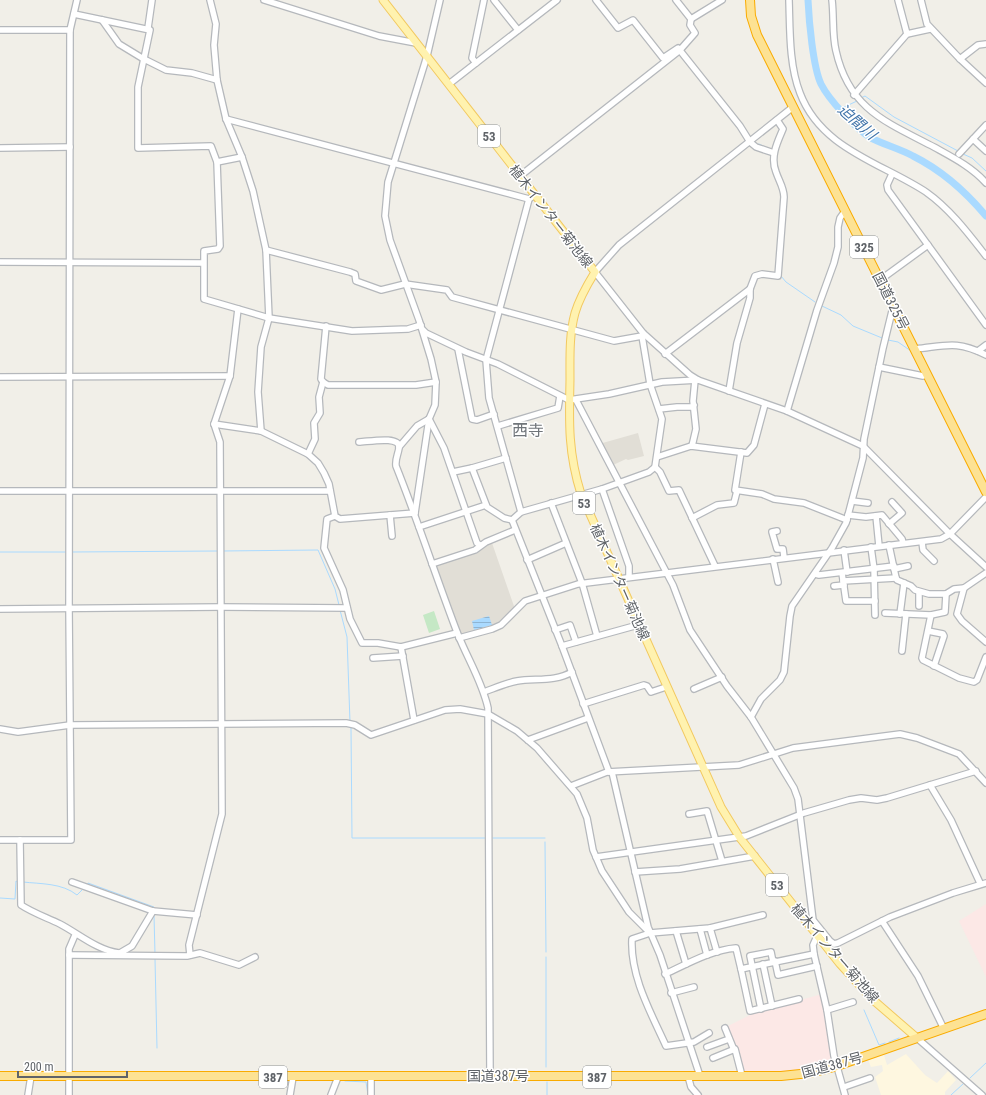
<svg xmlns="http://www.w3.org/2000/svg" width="986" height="1095" viewBox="0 0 986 1095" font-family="'Roboto Condensed','Noto Sans JP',sans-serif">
<defs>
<pattern id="water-rules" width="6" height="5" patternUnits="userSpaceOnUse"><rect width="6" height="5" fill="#aadaff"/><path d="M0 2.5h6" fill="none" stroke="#8eb4d2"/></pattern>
</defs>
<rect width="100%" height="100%" fill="#f1efe8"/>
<polygon fill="#fef7e0" points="906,1054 925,1075 937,1083 948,1071 956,1080 945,1092 945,1095 881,1095 875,1077 883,1071 882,1065 871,1067 868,1060 884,1055 887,1065"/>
<g fill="#e1ded6">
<polygon points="638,433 644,456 628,460 626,459 611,466 599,444"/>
<polygon points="492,543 515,609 501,625 459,638 432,564"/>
</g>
<g fill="#fce8e6">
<polygon points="986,904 986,977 959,921"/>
<polygon points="822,994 833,1063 792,1071 743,1071 726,1027 754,1013"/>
</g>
<polygon fill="#c5e8c5" points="434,611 440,629 429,633 423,615"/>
<polygon fill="url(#water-rules)" points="489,616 492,625 474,630 472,621"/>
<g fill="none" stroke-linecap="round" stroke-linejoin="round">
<g stroke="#aadaff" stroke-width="1">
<polyline points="861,98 865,96 894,117 958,151"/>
<polyline points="840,109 857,101"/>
<polyline points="759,144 765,147"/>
<polyline points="963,154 972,158 986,171"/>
<polyline points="781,276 786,282 815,302"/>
<polyline points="822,306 841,315 853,326 882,338"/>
<polyline points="888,340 898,342 911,351"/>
<polyline points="919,352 938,349"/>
<polyline points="222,551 318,550 335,589 339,605"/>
<polyline points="0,552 67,552"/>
<polyline points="72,552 219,551"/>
<polyline points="340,610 347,637 350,722"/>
<polyline points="351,727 352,838 486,838"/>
<polyline points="493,838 545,838"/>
<polyline points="545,842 546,952"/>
<path d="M23,882C41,884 62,883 77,895L83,889"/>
<polyline points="87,885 88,883 154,907 154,910"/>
<polyline points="0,898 15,899 16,881 18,882"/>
<polyline points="154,915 155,954"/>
<polyline points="546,957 546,1067"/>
<polyline points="155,959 157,1048"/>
<polyline points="864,1010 879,1045 885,1043"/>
<polyline points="889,1042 899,1038"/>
<polyline points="970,1078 986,1063"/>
<polyline points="345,1081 366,1082 368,1095"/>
<polyline points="547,1095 547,1082"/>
<polyline points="951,1095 963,1084"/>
</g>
<path stroke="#aadaff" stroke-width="7" d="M808,0C809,21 813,67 821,84C829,100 856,129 871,138C885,145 900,149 913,156C941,170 966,192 986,216"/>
<g stroke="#b5b8bc" stroke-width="8">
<g id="minor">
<polyline points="210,0 216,24 214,45 217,80 226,119 242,157 253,191 266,250 269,318 261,347 258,392 261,431"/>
<polyline points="264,0 379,36 416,43"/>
<polyline points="494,0 518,30"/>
<polyline points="596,0 618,28 633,20 663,58 678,48 740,126 750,142 756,147 774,153"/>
<path d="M789,0C790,30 789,65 800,93C821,149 882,163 926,192C950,209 968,233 986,256"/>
<path d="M832,0C834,17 832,35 836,51C849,109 886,122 934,147C952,157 972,167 986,183"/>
<polyline points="898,0 907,34"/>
<polyline points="921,0 927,24 960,59 986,83"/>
<polyline points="74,14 150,30 138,87 138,148 211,146 217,162 220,246 218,249 204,251 204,299 269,318 352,331 408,329 421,325"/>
<polyline points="691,19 722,0"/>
<polyline points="102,20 119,44 142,58 166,70 192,73 217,80"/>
<polyline points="148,28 152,0"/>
<polyline points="0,30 70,30"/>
<polyline points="960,59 978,45 986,44"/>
<polyline points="476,63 472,58 484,0"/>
<polyline points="449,84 557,0"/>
<polyline points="854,95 907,34 930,29"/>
<polyline points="793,107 619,245 595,272 643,333 690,375 698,380 787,411 863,446 950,534 986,567"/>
<polyline points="226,119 529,199"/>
<polyline points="973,139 986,151"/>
<polyline points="0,148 70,147"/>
<polyline points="959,154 986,125"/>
<polyline points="217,162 242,157"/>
<polyline points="892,174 887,185 888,190 986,325"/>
<polyline points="520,176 680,50 695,33 690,25 691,19 676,0"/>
<polyline points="266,250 350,272 355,274 356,281 381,290 405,284 447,290 452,297 614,341 642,336"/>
<polyline points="0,262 203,263"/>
<polyline points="880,280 928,245"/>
<polyline points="326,326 321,379 323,382 328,385 416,385 436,382"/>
<polyline points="423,330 426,333 466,352 498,364 569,400 609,394 662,382 698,380"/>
<polyline points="458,349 472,419 477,420 494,414"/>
<path d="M915,349C946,346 956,340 986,355"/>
<polyline points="978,351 986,345"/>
<polyline points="665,354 750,289"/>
<polyline points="879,367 923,376 927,374"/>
<polyline points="0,377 230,376"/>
<path d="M729,391L737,343L750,298V289L755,276L762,274L778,276L784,197C784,188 779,181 776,172C770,157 777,143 783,129L777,120"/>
<polyline points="576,400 673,585 690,630 727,686 751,717 794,788 798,799 813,920 830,941 834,944 838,943 890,917 953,893 986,883"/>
<polyline points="659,409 677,407 692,407 694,405"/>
<polyline points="787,411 817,310 834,263 838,247 838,227 840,218 845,211"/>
<polyline points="429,419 444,448 477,543 480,545"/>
<polyline points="214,424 261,431 308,454 318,463 324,473 329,484 335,516 340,519 415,513"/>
<polyline points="498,426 558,408 560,396"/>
<path d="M359,442C367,442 401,435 399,448C398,455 395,459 396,466C418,521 436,577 457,632C467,658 482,681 488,708L490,1076"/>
<polyline points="692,446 696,429 693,401 695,380"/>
<polyline points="399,447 417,426 429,419"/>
<polyline points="741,452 735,490 762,494 774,499 804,503 847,520"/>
<polyline points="308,454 315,439 314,423 320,413 319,397 323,382"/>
<polyline points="657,457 691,446 747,453 754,445 765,404"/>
<polyline points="506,458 472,468 487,507 504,518 512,520"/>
<polyline points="655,467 660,472 669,491 679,490 715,566"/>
<polyline points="453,472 472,468"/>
<polyline points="602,489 629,566 629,577"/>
<polyline points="0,491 330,491"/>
<polyline points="852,501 868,503"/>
<polyline points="551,503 582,583 597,636"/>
<polyline points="521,512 489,398 486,360 529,199 535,195"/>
<polyline points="415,513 429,419 435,405 436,382 431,359 419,320 390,240 385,216 388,182 427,56 440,0"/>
<polyline points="390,515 392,536"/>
<polyline points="848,515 866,517 882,515 902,539 903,543"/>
<polyline points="335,516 327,519 324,548 343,590 350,619 362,643 378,643 401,647 457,633"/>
<polyline points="876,516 879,546"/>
<polyline points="692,518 717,505 734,503 737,491"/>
<polyline points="512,520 521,512 602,489 649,472 655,467 662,419 650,384 642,336 643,333"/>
<polyline points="512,520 562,646 609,772"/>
<polyline points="889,524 902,513 892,502"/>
<polyline points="419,527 486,505"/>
<polyline points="777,531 772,532 777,549 783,549 784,557"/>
<polyline points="922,542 923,550 934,561"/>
<polyline points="889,545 896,578 897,580 911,586 915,590 929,594 946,594 954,589 964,588"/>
<polyline points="871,547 874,569 875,615"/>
<polyline points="844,550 847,572"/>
<polyline points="773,559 778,582"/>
<polyline points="527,560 566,543"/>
<polyline points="432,564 475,550 486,542 515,530"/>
<polyline points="894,569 908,566"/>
<polyline points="842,573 846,601 875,601"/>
<polyline points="986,573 964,588 957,614 962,621 986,642"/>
<polyline points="815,574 819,575 894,566"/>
<polyline points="843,581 896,578"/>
<polyline points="834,586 844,585"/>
<polyline points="919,606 919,592"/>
<polyline points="0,609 221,607 347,608"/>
<polyline points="885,613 931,615 945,612 946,594"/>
<polyline points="900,614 904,583"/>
<polyline points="931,615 922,658 923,660 959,678 974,682 977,680 986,657"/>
<polyline points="555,630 570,625 576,642"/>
<polyline points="928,631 943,634 944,636 934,666"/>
<polyline points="459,638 492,629 501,625 525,601 578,584 941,539 950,534 986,497"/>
<polyline points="562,646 638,625"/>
<polyline points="401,647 414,720"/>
<polyline points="902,651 906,614"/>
<polyline points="373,658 403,656"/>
<polyline points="694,689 722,677"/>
<path d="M484,692C495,688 506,683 517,681C535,678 555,682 572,672"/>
<polyline points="583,704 644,685 647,686 651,692 666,687"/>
<polyline points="751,717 761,699 780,680 784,672 790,616 792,606 832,548 846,523 863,458 864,439 883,348 893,307"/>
<polyline points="0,729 18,732 70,725 346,723 355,725 371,735 445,710 460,709 488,714 517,731 537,748 577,794 587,818 593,850 602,871 629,912 650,933"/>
<polyline points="528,740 588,718"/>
<polyline points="612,772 648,927 660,955 700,1076"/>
<polyline points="930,785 951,820 980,883"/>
<polyline points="571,786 607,772 739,765 793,748 900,734 917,738 959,754 986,783"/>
<polyline points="689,814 707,811 722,861"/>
<polyline points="0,840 71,840 69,608 70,30 77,0"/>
<path d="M20,840L21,905C33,913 48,918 60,924C79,934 97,950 119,953"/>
<polyline points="596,857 746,836 804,813 849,800 861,798 877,800 887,798 976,771"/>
<polyline points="635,872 680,869 755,856"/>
<polyline points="72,882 153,911 197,915"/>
<polyline points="882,921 918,976 944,1029"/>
<polyline points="710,928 717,952"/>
<polyline points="700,929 707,955"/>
<polyline points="676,931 686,964"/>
<polyline points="817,936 813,945 814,954 827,1010 834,1056 845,1095"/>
<polyline points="120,953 132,946 153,911"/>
<polyline points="69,955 187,956 200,953 239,965 255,957"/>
<polyline points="190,955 189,945 222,814 220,442 214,424 230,376 238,309"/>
<polyline points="775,961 778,975 817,966"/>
<polyline points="763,964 772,1006"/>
<polyline points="741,969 750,1011 799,999"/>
<path d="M665,974C687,964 711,950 736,948L741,969L814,954"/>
<polyline points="671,993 694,987"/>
<polyline points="761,1009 750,956 771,952 773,962"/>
<polyline points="827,1010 853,1002"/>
<polyline points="725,1028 734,1050"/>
<path d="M709,1033L694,1042L666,1046C651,1013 630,976 632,939L650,933L710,928L763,915"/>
<polyline points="917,1038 982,1095"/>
<polyline points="707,1047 729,1039"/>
<polyline points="713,1058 735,1049 742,1076"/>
<polyline points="688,1076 691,1087 698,1095"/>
<polyline points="371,1077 371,1095"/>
<polyline points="844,1087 870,1078"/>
<polyline points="28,1095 31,1076"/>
<polyline points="69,1095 69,949 75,935"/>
<polyline points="290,1095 293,1077"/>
<polyline points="331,1095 338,1077"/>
</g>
</g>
<g stroke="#f2c960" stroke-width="9">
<path id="major" d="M383,0L595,272C587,285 579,299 575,313C569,335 570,357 570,380C569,422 568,453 581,494L721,807L740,838L840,964L872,999L917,1038"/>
</g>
<g stroke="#f9ab00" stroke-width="10">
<g id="highway">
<polyline points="750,0 751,16 757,35 986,492"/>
<polyline points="0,1076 781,1076 810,1073 834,1067 986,1014"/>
</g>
</g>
<use href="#minor" stroke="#fff" stroke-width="5.5"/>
<use href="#major" stroke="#fff2af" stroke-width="7"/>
<use href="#highway" stroke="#fde293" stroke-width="8"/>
</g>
<g text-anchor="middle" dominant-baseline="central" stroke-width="3" stroke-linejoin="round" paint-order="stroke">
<g fill="#fff" stroke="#8f9295" stroke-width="1">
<rect x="478" y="125" width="22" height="22" rx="3"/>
<rect x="850" y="236" width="28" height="22" rx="3"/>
<rect x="573" y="492" width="22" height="22" rx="3"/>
<rect x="766" y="874" width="22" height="22" rx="3"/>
<rect x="259" y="1066" width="28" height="22" rx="3"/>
<rect x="583" y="1066" width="28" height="22" rx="3"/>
</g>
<g font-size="13" font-weight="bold" fill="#5f6368">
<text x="489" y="136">53</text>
<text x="864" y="247">325</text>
<text x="584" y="503">53</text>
<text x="777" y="885">53</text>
<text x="273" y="1077">387</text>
<text x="597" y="1077">387</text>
</g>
<g font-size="14" fill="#5f6368" stroke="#fff">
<text transform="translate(551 216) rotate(52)">植木インター菊池線</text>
<text transform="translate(891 301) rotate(63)">国道325号</text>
<text transform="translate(620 582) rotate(66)">植木インター菊池線</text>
<text transform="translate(835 953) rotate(49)">植木インター菊池線</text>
<text transform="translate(832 1065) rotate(-15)">国道387号</text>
<text x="498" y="1076">国道387号</text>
</g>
<g font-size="15" font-style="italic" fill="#4174aa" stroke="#fff">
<text transform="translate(857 122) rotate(41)">迫間川</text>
</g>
<g font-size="16" fill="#70757a" stroke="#fff">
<text x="528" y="430">西寺</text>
</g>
</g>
<path d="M18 1071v6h109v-6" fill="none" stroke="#5f6368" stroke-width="2"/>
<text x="24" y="1071" font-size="12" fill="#5f6368" stroke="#ffffff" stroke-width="3" paint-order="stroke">200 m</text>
</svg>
